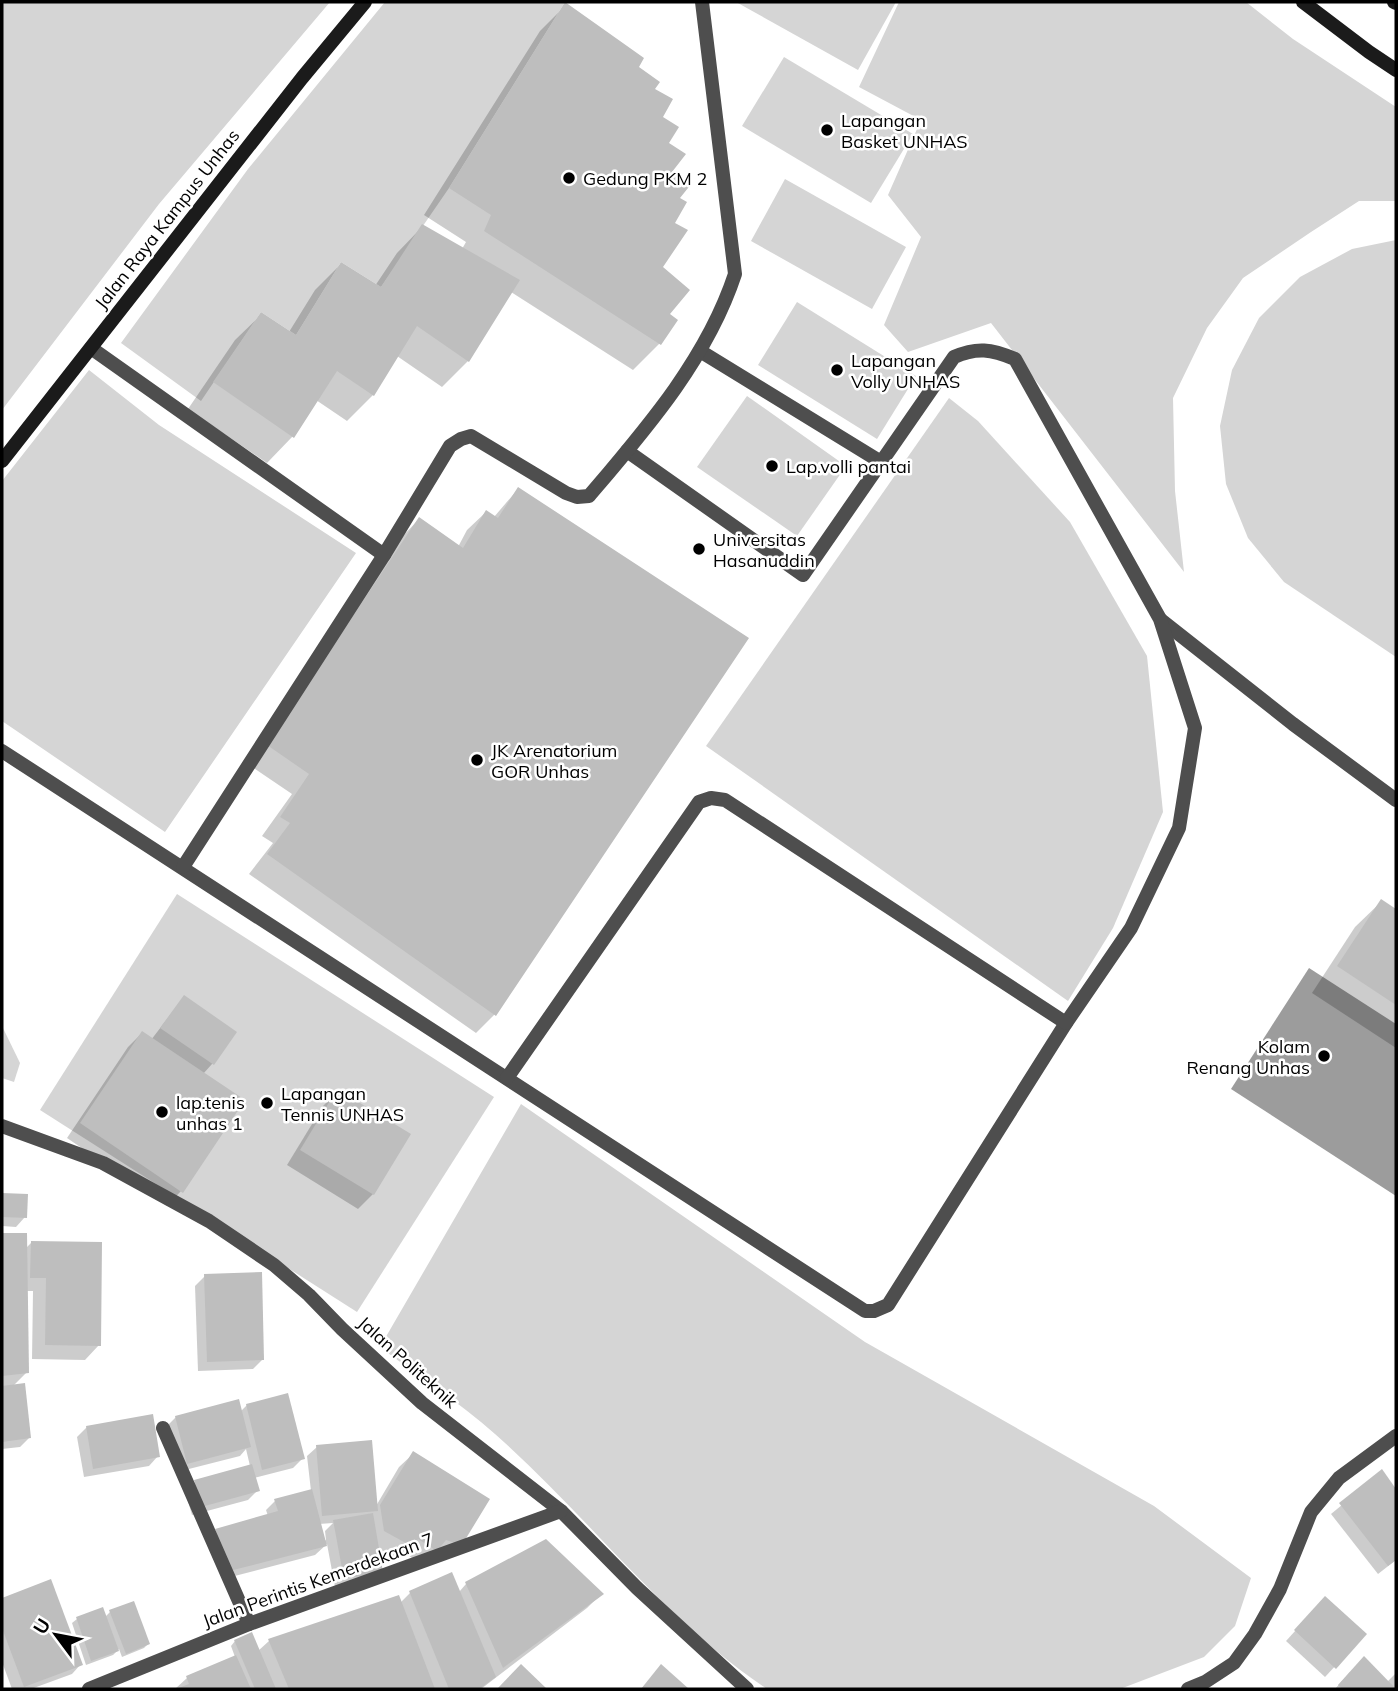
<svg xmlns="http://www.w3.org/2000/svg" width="1398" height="1691" viewBox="0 0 1398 1691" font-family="Mulish,sans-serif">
<rect width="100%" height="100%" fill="#fff"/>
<g fill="#d5d5d5">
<polygon points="2,2 330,2 159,204 2,410"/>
<polygon points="385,2 565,2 449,188 381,287 341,262 296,335 261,312 201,401 121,343 248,169"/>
<polygon points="736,2 896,2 858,70"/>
<polygon points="899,2 1246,2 1293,39 1396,107 1396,201 1359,201 1311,232 1243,278 1207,328 1173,398 1175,491 1184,572 991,323 908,352 884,325 921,237 888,195 921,120 859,87"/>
<polygon points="784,57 913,134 871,203 742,126"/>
<polygon points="785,179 906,247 872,309 751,241"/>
<polygon points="1396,240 1396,657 1284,582 1248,538 1226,484 1220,426 1232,370 1259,318 1300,277 1352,249"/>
<polygon points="797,302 916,376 877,439 758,365"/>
<polygon points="89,370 159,425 356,553 165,832 2,721 2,481"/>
<polygon points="747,396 846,466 797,536 697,467"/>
<polygon points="949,398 978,421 1070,522 1147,656 1163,812 1113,928 1068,1001 706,746"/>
<polygon points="177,894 494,1097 357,1312 40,1110"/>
<polygon points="2,1026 20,1063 14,1082 2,1078"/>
<path d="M521,1104L865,1342L1154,1506L1251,1578L1235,1626L1204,1657L1120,1689H767C664,1620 588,1516 495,1434C459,1402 418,1376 380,1347Z"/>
</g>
<polygon fill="#9c9c9c" points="1309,968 1396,1024 1396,1196 1231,1089"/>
<g fill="#0003" fill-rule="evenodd">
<polygon points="566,5 637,67 652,90 660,118 667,143 670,173 678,199 661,267 668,315 675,320 659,344 633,370 511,292 468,361 442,387 397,356 373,395 347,421 316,400 293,436 267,463 188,409 235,340 262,314 289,332 315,290 341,264 375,286 397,253 423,226 462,249 466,242 424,215 540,31"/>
<polygon points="518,489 494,1015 476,1033 249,874 273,843 262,836 292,794 249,765 401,538 419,519 458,547 467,530 486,512 494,517"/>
<polygon points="1382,901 1396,911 1396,1048 1312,993 1355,927"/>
<polygon points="184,997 234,1032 212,1064 203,1074 181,1191 167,1206 67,1138 128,1047 142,1033 151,1040"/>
<polygon points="337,1092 408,1135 373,1194 358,1209 287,1165 323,1106"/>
<polygon points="2,1195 26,1196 25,1217 16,1227 2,1226"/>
<polygon points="2,1235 25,1235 25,1249 31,1243 99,1345 85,1360 32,1359 33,1291 26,1291 27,1372 13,1386 29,1438 20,1447 2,1449"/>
<polygon points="205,1276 262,1360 253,1369 198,1371 195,1286"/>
<polygon points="247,1405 303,1458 293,1468 254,1478 258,1490 248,1500 192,1515 185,1491 195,1482 250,1466 246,1449 240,1456 177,1472 166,1427 176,1417 240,1412"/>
<polygon points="87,1427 158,1456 149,1466 84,1477 77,1437"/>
<path d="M317,1447L376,1506L399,1467L414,1453L464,1539L422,1564L404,1553L397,1560L378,1549L381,1571L335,1587L327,1544L315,1555L223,1579L216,1530L268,1516L266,1510L275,1501L311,1491L307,1456ZM333,1523L325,1531L326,1540L324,1541L319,1524Z"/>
<polygon points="1382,1472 1396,1492 1396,1560 1378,1574 1331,1514"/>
<polygon points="50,1581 81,1664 72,1674 31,1689 12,1689 2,1662 2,1600"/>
<polygon points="466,1584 601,1594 587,1608 481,1689 175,1689 187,1678 235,1657 231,1646 235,1641 258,1651 269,1641 400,1603 410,1593 459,1592"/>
<polygon points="1316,1608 1365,1634 1325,1677 1286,1641"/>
<polygon points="102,1610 105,1617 110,1612 148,1644 144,1648 122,1657 119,1649 113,1655 86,1665 72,1623 77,1619"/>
<polygon points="1350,1672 1387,1682 1396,1673 1396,1689 1335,1689"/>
</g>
<g fill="#bebebe">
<polygon points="565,2 644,58 639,67 660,82 655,89 673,99 663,117 679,127 669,143 686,154 672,172 692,183 680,198 687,202 675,223 688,230 663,267 690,290 670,314 678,320 661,345 484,231 491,215 449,188"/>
<polygon points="422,224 520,280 469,362 417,326 374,396 337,371 294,438 213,382 261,312 296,335 341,262 381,287"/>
<polygon points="518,487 749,638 496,1016 267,854 290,823 280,817 309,774 267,745 419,517 463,548 486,510 498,518"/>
<polygon points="1381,899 1396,909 1396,1005 1337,966"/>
<polygon points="184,995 237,1032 214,1065 160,1028"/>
<polygon points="142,1031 245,1100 183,1193 80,1123"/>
<polygon points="337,1089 411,1134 374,1195 300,1150"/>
<polygon points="2,1193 28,1194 27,1218 2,1217"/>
<polygon points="2,1233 27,1233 29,1373 2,1376"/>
<polygon points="31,1241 102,1242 101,1346 45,1345 46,1278 30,1278"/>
<polygon points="262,1272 264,1360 207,1362 204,1274"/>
<polygon points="25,1383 31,1438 2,1442 2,1386"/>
<polygon points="288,1393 305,1459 262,1470 246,1404"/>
<polygon points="239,1399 251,1447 187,1464 175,1416"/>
<polygon points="153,1414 160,1457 93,1469 86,1426"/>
<polygon points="372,1440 378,1511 322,1516 316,1445"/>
<polygon points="413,1451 490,1499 465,1540 458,1544 446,1540 437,1551 418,1539 413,1547 384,1531 380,1505"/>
<polygon points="252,1464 260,1491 201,1507 194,1480"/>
<polygon points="1382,1469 1396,1489 1396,1560 1388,1566 1339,1503"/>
<polygon points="312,1489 327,1546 233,1570 215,1529 278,1511 274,1499"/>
<polygon points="373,1513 383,1572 344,1579 333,1520"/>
<polygon points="546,1539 604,1594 503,1668 465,1582"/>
<polygon points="452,1572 496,1677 479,1689 449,1689 409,1591"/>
<polygon points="51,1579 83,1665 24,1687 2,1628 2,1598"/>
<polygon points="399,1595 435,1689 289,1689 268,1639"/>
<polygon points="1325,1596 1367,1634 1336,1669 1294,1630"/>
<polygon points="134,1601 150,1644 126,1654 109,1610"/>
<polygon points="103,1607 119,1651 91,1661 76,1617"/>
<polygon points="252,1632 276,1689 255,1689 234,1640"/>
<polygon points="236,1655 251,1689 176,1689 189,1684 186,1676"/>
<polygon points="1364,1656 1396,1689 1342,1689 1338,1685"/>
<polygon points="521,1664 547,1689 497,1689"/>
<polygon points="661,1664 689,1689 641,1689"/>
</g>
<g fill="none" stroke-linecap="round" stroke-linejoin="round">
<g stroke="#4e4e4e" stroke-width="14">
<polyline points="91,348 384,555"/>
<polyline points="700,351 881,462"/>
<polyline points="1161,620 1293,724 1396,800"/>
<path d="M2,751L865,1311H874L888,1305L1066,1023L1131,928L1179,828L1195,728L1160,619L1015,359C991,349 977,347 954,357L803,575L627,451"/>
<path d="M183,867L384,555L450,446L461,439L471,436L566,493L577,497L589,496C646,429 707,359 735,274L702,2"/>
<polyline points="507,1078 699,802 711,798 725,800 1066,1023"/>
</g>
<g stroke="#4e4e4e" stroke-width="14">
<polyline points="2,1126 103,1163 209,1221 274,1265 309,1295 342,1329 422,1403 561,1511 637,1588 747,1689"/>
<polyline points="163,1428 249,1624"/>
<polyline points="89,1689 249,1624 561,1511"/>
<polyline points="1188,1689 1205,1682 1234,1663 1255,1634 1280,1589 1311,1512 1339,1478 1396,1436"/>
</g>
<g stroke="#1b1b1b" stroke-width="14">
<polyline points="1303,2 1369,52 1396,70"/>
<polyline points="1394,2 1396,3"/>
<polyline points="2,461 302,78 365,2"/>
</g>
</g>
<g fill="#000" stroke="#fff" stroke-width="2.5">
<circle cx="827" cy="130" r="7"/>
<circle cx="569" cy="178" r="7"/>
<circle cx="837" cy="370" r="7"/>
<circle cx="772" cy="466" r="7"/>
<circle cx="699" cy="549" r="7"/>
<circle cx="477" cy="760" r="7"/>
<circle cx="1324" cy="1056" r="7"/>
<circle cx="267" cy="1103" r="7"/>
<circle cx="162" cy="1112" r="7"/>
</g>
<g text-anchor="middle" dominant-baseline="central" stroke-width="5" stroke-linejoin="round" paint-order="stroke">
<g font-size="18" fill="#000" stroke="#fff" text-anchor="start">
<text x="841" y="120">Lapangan<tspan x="841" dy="21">Basket UNHAS</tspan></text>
<text x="583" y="178">Gedung PKM 2</text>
<text x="851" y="360">Lapangan<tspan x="851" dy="21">Volly UNHAS</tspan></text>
<text x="786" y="466">Lap.volli pantai</text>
<text x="713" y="539">Universitas<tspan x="713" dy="21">Hasanuddin</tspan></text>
<text x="491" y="750">JK Arenatorium<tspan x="491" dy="21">GOR Unhas</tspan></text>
<text x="1310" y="1046" text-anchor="end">Kolam<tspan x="1310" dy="21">Renang Unhas</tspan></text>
<text x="281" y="1093">Lapangan<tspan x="281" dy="21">Tennis UNHAS</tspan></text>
<text x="176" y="1102">lap.tenis<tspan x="176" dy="21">unhas 1</tspan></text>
</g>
<g font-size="18" fill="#000" stroke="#fff">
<text transform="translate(167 219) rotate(-52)">Jalan Raya Kampus Unhas</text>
<text transform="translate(408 1362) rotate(42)">Jalan Politeknik</text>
<text transform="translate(318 1580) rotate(-20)">Jalan Perintis Kemerdekaan 7</text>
</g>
</g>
<rect width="1398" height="1691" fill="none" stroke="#000000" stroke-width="7"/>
<g transform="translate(56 1635) rotate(302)" stroke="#ffffff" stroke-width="5" paint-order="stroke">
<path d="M0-5L12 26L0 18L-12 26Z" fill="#000000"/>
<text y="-10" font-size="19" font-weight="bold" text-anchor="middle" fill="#000000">U</text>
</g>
</svg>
